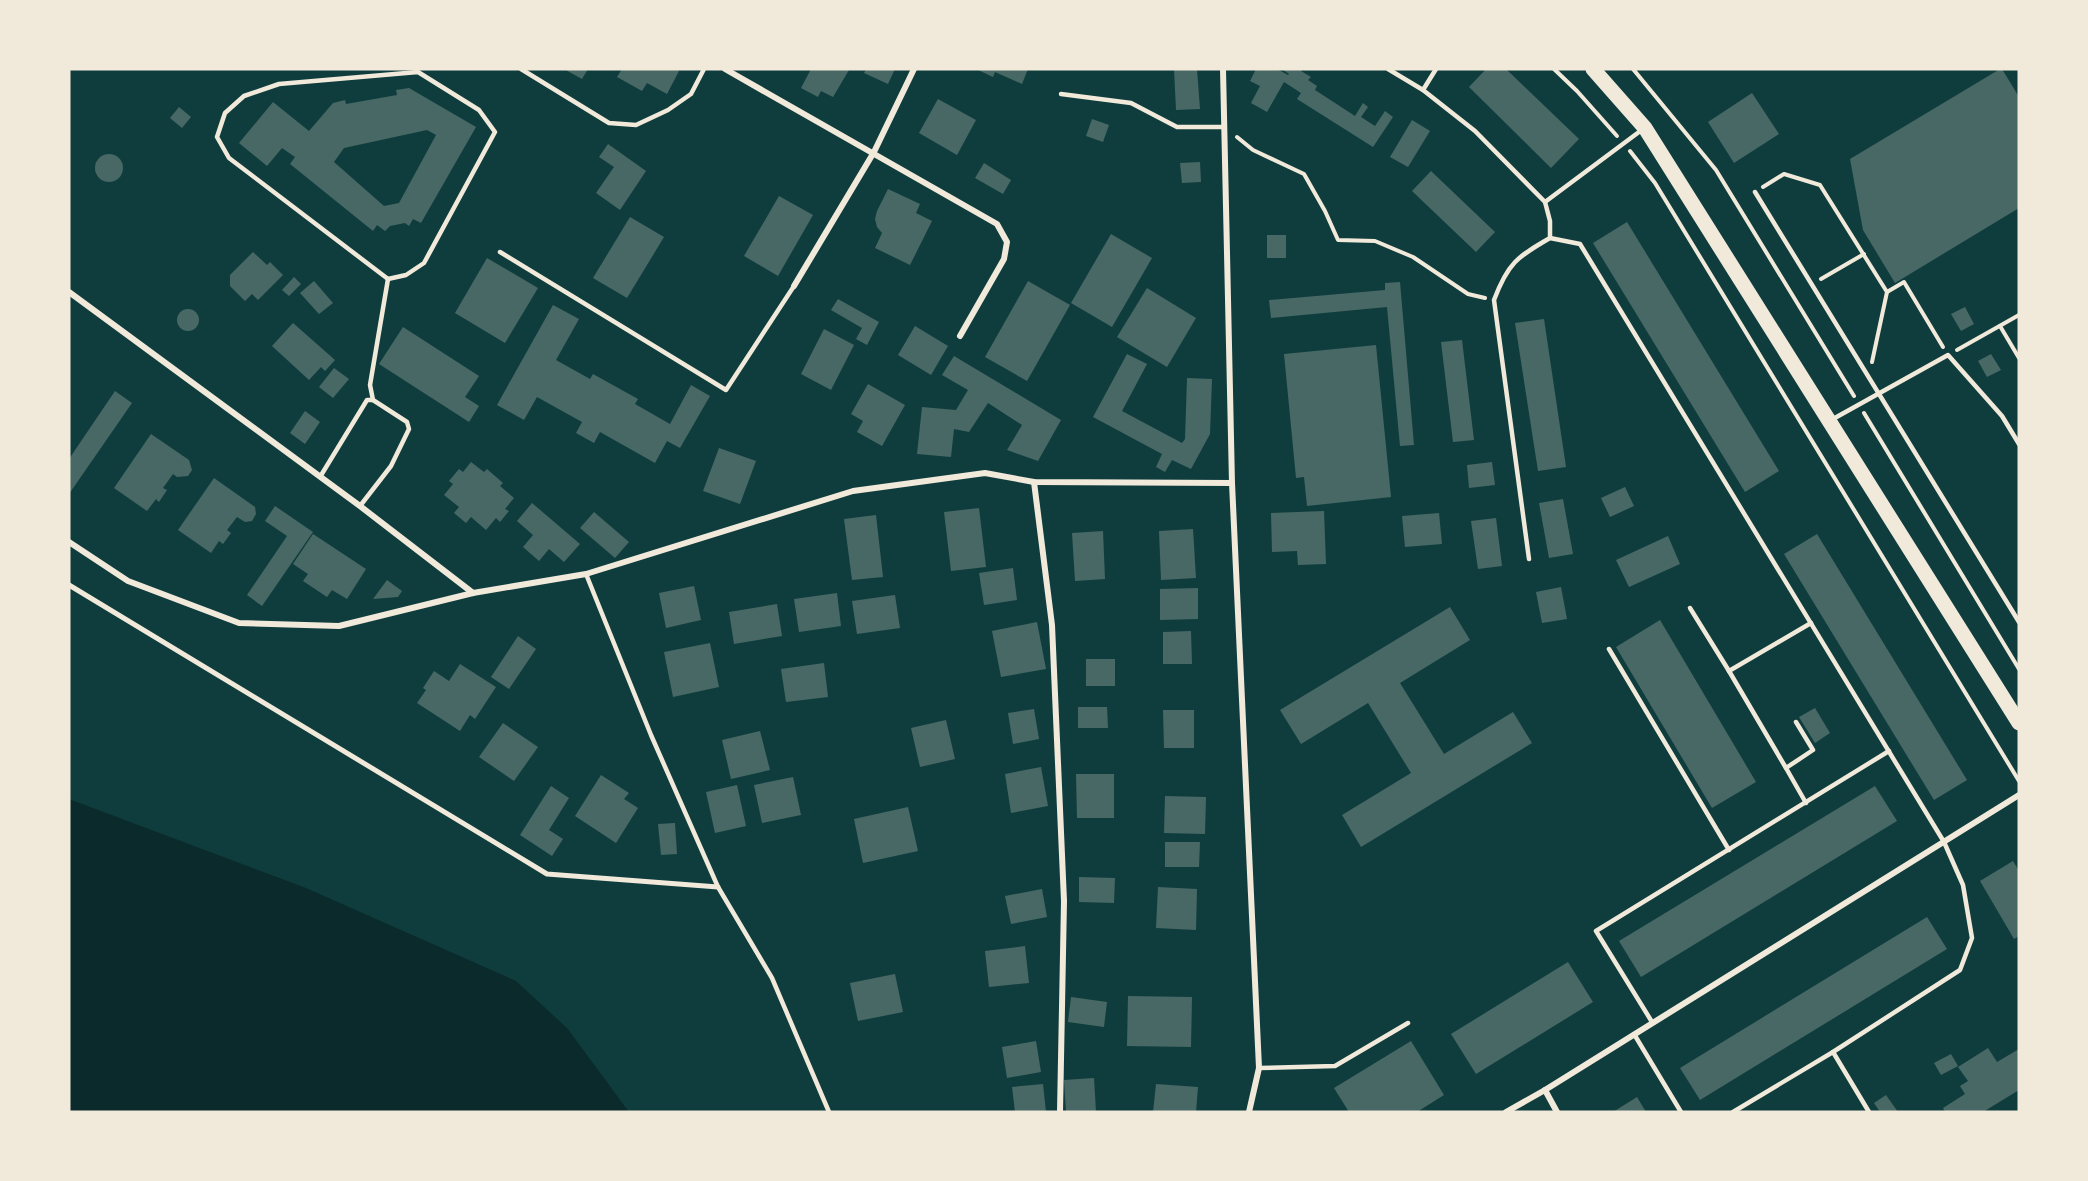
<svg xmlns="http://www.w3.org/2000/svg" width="2088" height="1181" viewBox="0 0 2088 1181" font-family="Mulish,sans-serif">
<rect width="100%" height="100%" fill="#0f3d3e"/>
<polygon fill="#0a2a2b" points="69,799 306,888 516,981 567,1028 629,1112 69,1112"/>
<g fill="#486865" fill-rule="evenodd">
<polygon points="564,69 588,69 582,79"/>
<polygon points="622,69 676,69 679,71 667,94 647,83 642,91 617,77"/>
<polygon points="811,69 846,69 849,70 833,97 821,91 818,97 801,88"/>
<polygon points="866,69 895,69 888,84 864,73"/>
<polygon points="976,69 1028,69 1022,84 995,72 993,77"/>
<polygon points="1174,69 1197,69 1200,109 1176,110"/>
<polygon points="1256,69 1277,69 1288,75 1289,74 1282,69 1302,69 1301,71 1311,77 1308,80 1317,86 1315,90 1355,116 1363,103 1368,107 1361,117 1375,126 1385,111 1393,117 1373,147 1297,99 1301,93 1284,82 1267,112 1251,103 1260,86 1250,81"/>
<polygon points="1486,69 1506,69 1579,139 1551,168 1469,87"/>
<polygon points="2000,69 2002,69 2019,97 2019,208 1895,283 1863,230 1850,159"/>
<path d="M409,88L476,127L421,223L413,219L409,226L405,223L390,226L385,231L377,225L373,231L290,164L295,157L282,148L267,166L239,143L273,102L309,131L333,103L345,100L346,104L397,95L396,90ZM427,130L436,135L399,203L384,206L334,162L344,148Z"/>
<polygon points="1752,93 1779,134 1734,163 1708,122"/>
<polygon points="938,99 976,120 957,155 919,133"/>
<polygon points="179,107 191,117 182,128 170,118"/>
<polygon points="1092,119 1109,125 1103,142 1086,136"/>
<polygon points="1412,120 1430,131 1408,167 1390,157"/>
<polygon points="608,144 646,171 620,210 596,193 614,167 599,157"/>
<circle cx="109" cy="168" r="14"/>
<polygon points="1200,162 1201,182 1182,183 1180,163"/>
<polygon points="984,163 1011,180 1003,194 975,178"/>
<polygon points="1431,171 1495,232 1476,252 1412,191"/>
<polygon points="888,189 920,204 916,213 932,221 910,265 875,248 882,233 877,227 875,219 877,211"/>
<polygon points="779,196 813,215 778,276 744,256"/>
<polygon points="630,217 664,237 627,298 593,278"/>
<polygon points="1627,222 1779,471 1745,492 1593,243"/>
<polygon points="1111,234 1152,258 1112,327 1071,303"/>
<rect x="1267" y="235" width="19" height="23"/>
<polygon points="253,252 267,265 270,262 283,275 258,300 252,294 245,301 230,286 230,275"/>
<polygon points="487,258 538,288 505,343 455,313"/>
<polygon points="294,277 301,284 289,296 282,290"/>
<polygon points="314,281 333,303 319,314 300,293"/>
<polygon points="1028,281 1070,305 1027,381 985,357"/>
<polygon points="1400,282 1414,445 1400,446 1387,307 1271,318 1269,300 1385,290 1385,283"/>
<polygon points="1147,288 1196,318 1167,367 1117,337"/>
<polygon points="838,299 879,322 867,345 856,339 862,328 831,310"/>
<polygon points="553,305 579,319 556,360 590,379 593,374 638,399 635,404 670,424 691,385 710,396 680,448 667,441 655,463 600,432 594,443 576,433 582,422 537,397 524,420 497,405"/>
<polygon points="1965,307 1974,324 1961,331 1951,314"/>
<circle cx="188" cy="320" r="11"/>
<polygon points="1544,319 1566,467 1538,471 1515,323"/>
<polygon points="293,323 335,360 325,371 321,367 309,380 272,346"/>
<polygon points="915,326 948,346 931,375 898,355"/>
<polygon points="403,327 479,376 465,397 479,406 469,422 379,364"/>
<polygon points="824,329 854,345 831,390 801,374"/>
<polygon points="1462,340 1474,440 1453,442 1441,342"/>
<polygon points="1376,345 1391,497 1307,506 1304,477 1296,478 1284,354"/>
<polygon points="1127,354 1147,364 1122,411 1182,443 1185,439 1187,378 1212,379 1210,434 1191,469 1172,460 1165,472 1156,467 1162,454 1093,417"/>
<polygon points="1991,354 2001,370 1987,377 1978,361"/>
<polygon points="954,356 1061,420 1038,461 1007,450 1022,425 988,403 969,432 954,429 951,457 917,454 922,407 956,410 968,390 942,375"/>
<polygon points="334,368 349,379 333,398 319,387"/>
<polygon points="868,384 905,405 882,446 857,432 863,421 851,414"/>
<polygon points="115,391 132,403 69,494 69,459"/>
<polygon points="305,411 320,422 305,444 290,433"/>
<polygon points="151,434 189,460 192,470 188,476 177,477 173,474 163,488 167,490 159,502 156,499 147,511 114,488"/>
<polygon points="719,448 756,461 740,504 703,491"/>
<polygon points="471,462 484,472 487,469 503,483 500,486 514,498 505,509 509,511 500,522 496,518 486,530 471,517 466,523 454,513 459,507 444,495 453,484 449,481 459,469 463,472"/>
<polygon points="1492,462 1495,485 1469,488 1467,465"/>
<polygon points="214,478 255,507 256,514 252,521 245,522 237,517 227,530 231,533 223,544 219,541 211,553 178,530"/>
<polygon points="1625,487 1634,506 1610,517 1601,498"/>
<polygon points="1563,499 1573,554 1549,558 1539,503"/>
<polygon points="532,503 580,544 564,562 549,549 539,561 523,547 533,535 517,521"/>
<polygon points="275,506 313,532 262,606 247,595 287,536 265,521"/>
<polygon points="979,508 986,567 951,571 944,512"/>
<polygon points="1324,511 1326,564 1298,565 1297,551 1272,552 1271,513"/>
<polygon points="594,512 629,542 615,558 580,528"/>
<polygon points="1439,513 1442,544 1405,547 1402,516"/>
<polygon points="876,515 883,577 852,580 844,519"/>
<polygon points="1496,518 1502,566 1478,569 1471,521"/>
<polygon points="1193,529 1196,578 1161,580 1159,531"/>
<polygon points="1103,531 1105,579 1075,581 1072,533"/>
<polygon points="313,534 366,569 347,599 332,590 327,597 303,581 308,574 293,564"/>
<polygon points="1817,534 1967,780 1934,800 1784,554"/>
<polygon points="1668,536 1680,564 1629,587 1616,560"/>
<polygon points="1013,568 1017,600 984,605 979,573"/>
<polygon points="387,580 402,591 398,597 373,599"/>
<polygon points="694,586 701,620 666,628 659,593"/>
<polygon points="1561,587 1567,619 1542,623 1536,592"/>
<polygon points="1198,588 1198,619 1160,620 1160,589"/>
<polygon points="837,593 841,626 799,632 794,599"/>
<polygon points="895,595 900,628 857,634 852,601"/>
<polygon points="777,604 782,636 734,644 729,612"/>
<polygon points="1450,607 1470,640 1400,683 1444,754 1513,712 1532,743 1361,847 1342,815 1411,773 1368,703 1301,744 1280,710"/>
<polygon points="1660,620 1756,782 1712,808 1616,647"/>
<polygon points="1037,622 1046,669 1001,677 992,631"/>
<polygon points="1191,631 1192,664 1163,664 1163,632"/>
<polygon points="518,636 536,649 509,689 491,677"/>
<polygon points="710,643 719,687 673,697 664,652"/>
<rect x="1086" y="659" width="29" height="27"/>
<polygon points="824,663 828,697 786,702 781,669"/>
<polygon points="460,664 496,687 475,719 470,715 460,731 417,703 426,690 423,688 434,671 449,681"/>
<polygon points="1078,707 1107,707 1108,728 1078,728"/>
<polygon points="1815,708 1830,733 1815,743 1799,717"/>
<polygon points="1034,709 1039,739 1013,744 1008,713"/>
<polygon points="1163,710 1194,710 1194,748 1164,748"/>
<polygon points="946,720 955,759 920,767 911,728"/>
<polygon points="503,723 538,747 514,781 479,757"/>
<polygon points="760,731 770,770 731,779 722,740"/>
<polygon points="1041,767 1048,806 1011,813 1005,774"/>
<polygon points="1076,774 1114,774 1114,818 1077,818"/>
<polygon points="601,775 629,793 624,799 638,808 616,843 575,816"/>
<polygon points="793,777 801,815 762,823 754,785"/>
<polygon points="737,785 746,826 715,833 706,792"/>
<polygon points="551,786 569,798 549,830 563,839 552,856 520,835"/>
<polygon points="1875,786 1897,821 1641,977 1619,941"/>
<polygon points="1165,796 1206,797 1205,834 1164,833"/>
<polygon points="908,807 918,851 863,863 854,819"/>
<polygon points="675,823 677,854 661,855 658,824"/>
<polygon points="1165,842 1200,842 1199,867 1165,867"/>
<polygon points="2013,861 2019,871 2019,936 2014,939 1980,881"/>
<polygon points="1079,877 1115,878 1114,903 1079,902"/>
<polygon points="1158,887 1197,889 1196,930 1156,928"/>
<polygon points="1042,889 1047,917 1011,924 1005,896"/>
<polygon points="1927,917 1947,949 1700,1100 1680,1068"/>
<polygon points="1025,946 1029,983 989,987 985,951"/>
<polygon points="1568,962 1593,1002 1476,1074 1451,1034"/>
<polygon points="895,974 903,1012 858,1021 850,983"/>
<polygon points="1128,996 1192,997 1191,1047 1127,1046"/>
<polygon points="1071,997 1107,1002 1104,1027 1068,1022"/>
<polygon points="1036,1041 1041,1072 1007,1078 1002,1047"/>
<polygon points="1411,1041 1444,1095 1417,1112 1349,1112 1334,1088"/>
<polygon points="1988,1048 1997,1062 2019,1049 2019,1090 1983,1112 1945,1112 1943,1108 1965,1094 1960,1086 1968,1081 1958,1067"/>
<polygon points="1951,1054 1958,1066 1941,1075 1934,1063"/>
<polygon points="1094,1078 1096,1112 1066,1112 1064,1080"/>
<polygon points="1043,1084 1046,1112 1015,1112 1012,1087"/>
<polygon points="1156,1084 1198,1087 1196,1112 1153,1112"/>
<polygon points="1886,1095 1898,1112 1880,1112 1874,1103"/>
<polygon points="1637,1097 1646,1112 1613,1112"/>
</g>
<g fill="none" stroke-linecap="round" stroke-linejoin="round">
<g stroke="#f1e9da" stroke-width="4">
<polyline points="1554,69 1577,91 1617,136"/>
<polyline points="1633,69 1716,170 1854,396"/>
<polyline points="1237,137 1253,150 1304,174 1325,211 1338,240 1375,241 1413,257 1468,294 1485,298"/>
<polyline points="1630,151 1655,183 2019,781"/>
<polyline points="1763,187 1784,174 1820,185 1887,292 1872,362"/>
<polyline points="1821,279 1864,254"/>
<polyline points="1887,292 1904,282 1943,347"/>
<polyline points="2000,326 2019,358"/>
<polyline points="1957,350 2019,315"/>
<polyline points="1864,413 2019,669"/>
</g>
<g stroke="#f1e9da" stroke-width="4.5">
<polyline points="521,69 609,123 636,125 668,110 691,94 704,69"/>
<polyline points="1388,69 1423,90"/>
<path d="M1436,69L1423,90L1475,131L1545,202L1550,221V238C1517,257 1508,263 1494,300L1529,559"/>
<polygon points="418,72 479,110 495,132 424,263 406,275 388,279 229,158 217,137 225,113 244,96 279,84"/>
<polyline points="1061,94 1131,103 1177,127 1224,127"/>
<polyline points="1755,192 2019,622"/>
<polyline points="1545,202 1643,129"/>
<polyline points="1550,238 1580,244 1944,842 1963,885 1972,938 1960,970 1833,1052"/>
<polyline points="500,252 726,390 794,286"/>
<polyline points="1833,419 1948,355 2002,416 2019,444"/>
<polyline points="320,477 367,400 373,400"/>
<polyline points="360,506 391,466 409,429 407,422 373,400 370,385 388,279"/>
<polyline points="586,574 651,735 718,887 772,978 829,1112"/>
<polyline points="1690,608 1729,671"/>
<polyline points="1609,649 1729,850"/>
<polyline points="1796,722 1813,750 1786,768 1729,671 1811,623"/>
<polyline points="1786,768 1806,803"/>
<polyline points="1652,1022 1596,931 1889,751"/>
<polyline points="1634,1034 1681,1112"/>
<polyline points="1259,1068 1335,1066 1408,1023"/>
<polyline points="1733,1112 1833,1052 1869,1112"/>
</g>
<polyline stroke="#f1e9da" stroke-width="5" points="69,585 547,874 718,887"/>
<g stroke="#f1e9da" stroke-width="6">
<polyline points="725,69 997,224 1007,242 1004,259 960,336"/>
<polyline points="1223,69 1232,483 1259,1068 1249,1112"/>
<polyline points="794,286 874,152 914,69"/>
<polyline points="69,292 360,506 473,593"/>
<polyline points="1034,482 1052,625 1064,901 1060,1112"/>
<polyline points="69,542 128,581 239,623 339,626 473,593 586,574 853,491 985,473 1034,482 1232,483"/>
<polyline points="1545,1090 1557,1112"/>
<polyline points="1506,1112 1545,1090 2019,795"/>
</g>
<polyline stroke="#f1e9da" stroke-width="15" points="1593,69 1645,128 2019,723"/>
</g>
<rect width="2088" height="1181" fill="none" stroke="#f1e9da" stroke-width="141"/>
</svg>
